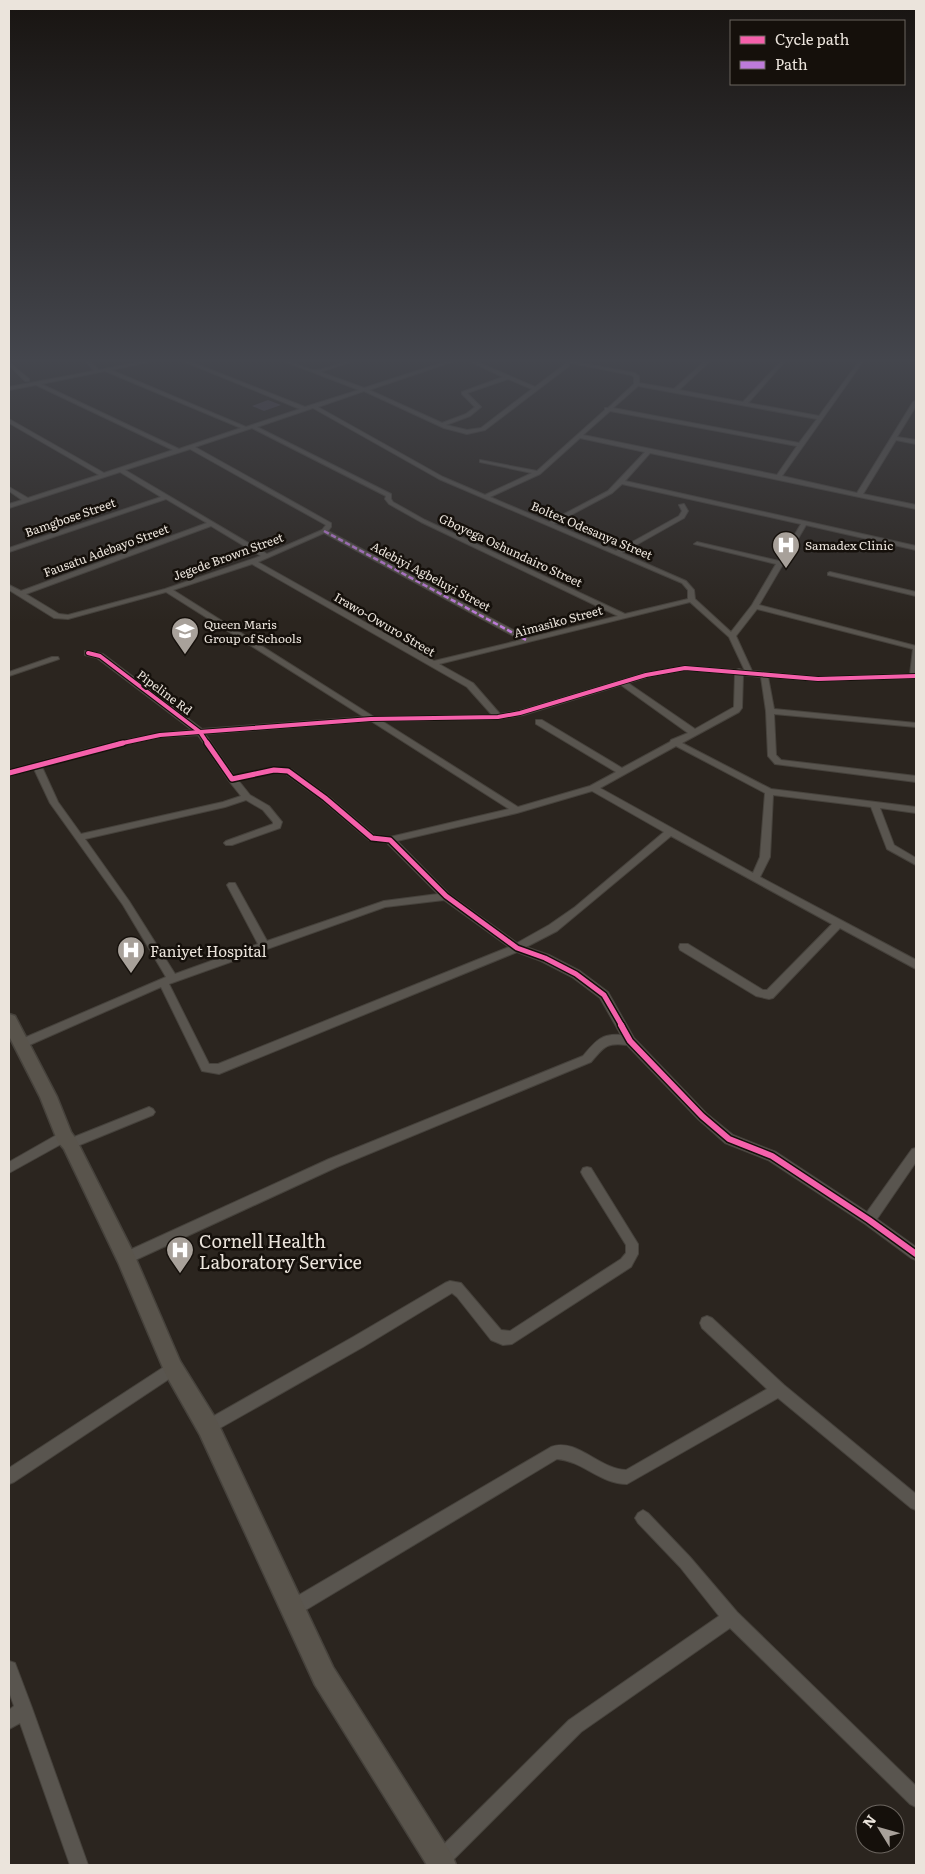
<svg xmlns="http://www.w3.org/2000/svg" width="925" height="1874" viewBox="0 0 925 1874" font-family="Literata,serif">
<rect width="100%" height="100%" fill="#2b251f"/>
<polygon fill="#4b434f" points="268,400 281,405 264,411 252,406"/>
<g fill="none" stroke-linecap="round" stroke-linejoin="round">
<g stroke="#46423c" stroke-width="2">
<g id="street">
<path d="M84,360H89L99,370L149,360H157L111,370L246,427L300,409L180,360H186L305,407L359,390L281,360C293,360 303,369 314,370C325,371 343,360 356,360L320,372L364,388L451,360H457L369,390L442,423L466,414L475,407L462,394V392L503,377L467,360H473L535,387L565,364H569V366L485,430L467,434L444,428L364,391L318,407L443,477L485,495L532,473L480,462V460L537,471L605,410V408H608L634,384V377L631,375L556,360H565L635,373L639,376V383L674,389L706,360H711L679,390L743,402L782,360H786L748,403L819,416L860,360H864L782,476L857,493L913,402L916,400V406L897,437L916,440V444L896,440L863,494L916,505V509L650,453L625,481L916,546V550L806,525L759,605L916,646V678L818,681L768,677L774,709L916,723V727L774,714L776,755L781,760L916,776V782L775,764L768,756L766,711L761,677L743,675L742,708L739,712L682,743L771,789L916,807V813L880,808L894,845L916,858V865L887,849L871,807L773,795L770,857L760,877L916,960V969L840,928L773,998L769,999L756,996L680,950L679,947L680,944H688L763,990H767L832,924L671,836L557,931L526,947L549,955L580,971L608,992L634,1038L706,1113L733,1135L776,1152L867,1212L912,1149L916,1148V1162L877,1219L916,1247V1260L911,1258L865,1224L768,1160L725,1143L698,1119L627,1045C606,1042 604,1047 591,1062L337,1167L131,1262L126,1264L121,1262L120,1258L121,1254L329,1159L583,1056C595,1042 601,1033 621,1035L600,998L572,977L541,961L517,952L219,1074L202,1071L161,987L25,1047L21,1048L17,1047L16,1044L17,1041L166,977L123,905L50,803L34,769L9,776V770C69,754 130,735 192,730L97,658L85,655V651L103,654L202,729L364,717L166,592L68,619L54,618L9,590V585L21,591L207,523L166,499L9,552V548L161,497L120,472L9,508V504L22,500L9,491V487L28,498L99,475L9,423V419L104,473L173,450L36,385L9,390V387L94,371ZM105,371L241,428L179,449L41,384ZM508,379L532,389L481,428L467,430L446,425L470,416L481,407L467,393ZM638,386L817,419L799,443L613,408ZM313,408L439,479L682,583L688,590V599L625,614L425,520L393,502L391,499V494L257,427ZM610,411L797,446L777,475L583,435ZM252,428L386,496L385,499L389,504L421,522L618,616L528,638L328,531L331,527V523L195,447ZM580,438L645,452L608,491L549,522L490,497L540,474ZM190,449L326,525L322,530L267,554L125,470ZM622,484L801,524L779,561L697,542L694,544L776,564L752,605L731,632L695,599L694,590L686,581L622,553L684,518L688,511L684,504L679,505L682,511L679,516L616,551L554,524L612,493ZM211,526L261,556L165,589L68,615L59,614L26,594ZM324,533L521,640L434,661L258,562ZM252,564L467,687L492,715L374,717L173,590ZM690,602L729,637L745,671L739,669L736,670L685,666L646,673L519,711L500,714L473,683L439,664ZM757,609L913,649L910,674L818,677L752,671L736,636ZM685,670L735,674L734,707L695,729L628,683L647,677ZM621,685L688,733L671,740L670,742L622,768L542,720H536V724L616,772L590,786L518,807L382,721L498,719L523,715ZM371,721L509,809L390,837L374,835L328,796L291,769L274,767L234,776L205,734ZM198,735L229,781L241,796L223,802L81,834L58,802L42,767L122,745L160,737ZM676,746L765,793L760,857L753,873L600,788ZM274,773L286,774L322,800L369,840L387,843L438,894L384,901L267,941L235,883H229L227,885L258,944L175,974L129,901L85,839L225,807L246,800L263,810L273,822V824L226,841L224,843L226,845H232L280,828L282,822L269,806L250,795L238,780ZM592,791L664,832L575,907L549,925L517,943L449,894L397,841L517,813ZM444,900L509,947L218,1064H209L169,984L385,907Z"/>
<polygon points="9,362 29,379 29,381 25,381 9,365"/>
<polygon points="830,572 916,592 916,596 828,575 828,573"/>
<polygon points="52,657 58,657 59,659 9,676 9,672"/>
<polygon points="149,1107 153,1109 155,1112 153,1115 70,1149 66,1148 65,1142 9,1173 9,1162 60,1133 64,1132 68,1133 70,1137 69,1139"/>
<polygon points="587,1167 591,1168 638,1244 638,1254 631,1267 512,1344 503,1345 491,1340 457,1297 452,1293 363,1347 213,1432 208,1434 203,1432 201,1427 203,1422 353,1337 445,1283 450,1281 461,1283 501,1330 510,1331 621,1259 626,1253 626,1245 583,1176 581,1172 583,1168"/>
<path d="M707,1316L712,1318L784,1385L916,1494V1510L911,1508L778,1398L627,1484C600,1484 583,1461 557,1459L299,1614L293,1616L287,1614L285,1608L287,1602L551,1447C576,1437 600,1470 626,1470L767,1389L702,1328L700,1323L702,1318Z"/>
<polygon points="173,1361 178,1363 180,1368 178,1373 14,1482 9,1484 9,1468"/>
<polygon points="643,1510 648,1513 690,1557 737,1612 916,1786 916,1807 910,1804 730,1628 581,1732 448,1865 426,1865 429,1859 569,1720 719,1616 680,1567 638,1523 635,1518 638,1513"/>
<polygon points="9,1661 15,1663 32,1708 88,1865 70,1865 20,1723 9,1729 9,1710 14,1706 9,1692"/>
</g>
</g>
<g stroke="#46423c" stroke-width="3">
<polygon id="secondary" points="9,1014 15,1016 57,1097 71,1132 76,1139 133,1252 180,1361 216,1419 333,1667 452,1855 456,1865 427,1865 315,1685 200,1435 166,1375 118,1262 64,1149 58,1142 40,1097 9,1036"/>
</g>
<use href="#street" fill="#59554f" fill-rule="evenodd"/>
<use href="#secondary" fill="#59544c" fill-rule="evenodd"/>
<polyline stroke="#bd7bd9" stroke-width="2.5" stroke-dasharray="5.5 2.5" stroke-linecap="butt" points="324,531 528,641"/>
<g stroke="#15100b" stroke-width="6">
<g id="cycleway-far2">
<polyline points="88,653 100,656 200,732 208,744"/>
<polyline points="118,744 160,735 371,719 498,717 520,713 646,675 685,668 818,679 916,676"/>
</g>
</g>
<g stroke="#15100b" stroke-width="8">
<g id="cycleway-far1">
<polyline points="207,743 232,779 274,770 288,771 325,798 372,838 390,840 446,896 517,948 545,958 576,974 604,995 622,1026"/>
<polyline points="9,773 123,743"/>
</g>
</g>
<g stroke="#15100b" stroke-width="9">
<polyline id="cycleway" points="621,1025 630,1041 702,1116 729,1139 772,1156 869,1220 916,1254"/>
</g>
<use href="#cycleway-far2" stroke="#f560ab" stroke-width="4"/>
<use href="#cycleway-far1" stroke="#f560ab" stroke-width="5"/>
<use href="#cycleway" stroke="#f560ab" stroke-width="6"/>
</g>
<linearGradient id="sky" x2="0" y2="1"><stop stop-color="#181411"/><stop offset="0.58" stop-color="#44464d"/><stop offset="1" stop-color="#44464d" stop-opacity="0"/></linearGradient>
<rect width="925" height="622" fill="url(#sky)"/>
<defs>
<g id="hospital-pin" transform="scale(1.4375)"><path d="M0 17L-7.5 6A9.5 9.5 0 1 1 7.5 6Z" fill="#a8a19a" stroke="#15100b"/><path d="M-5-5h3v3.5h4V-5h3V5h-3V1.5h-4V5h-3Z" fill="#fff"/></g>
<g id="school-pin" transform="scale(1.4375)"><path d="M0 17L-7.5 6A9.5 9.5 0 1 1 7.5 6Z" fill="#a8a19a" stroke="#15100b"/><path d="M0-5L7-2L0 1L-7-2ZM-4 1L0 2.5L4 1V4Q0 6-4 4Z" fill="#fff"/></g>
</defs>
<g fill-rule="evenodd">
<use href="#hospital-pin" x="786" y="545"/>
<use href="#school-pin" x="185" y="631"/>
<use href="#hospital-pin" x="131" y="950"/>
<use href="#hospital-pin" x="180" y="1250"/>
</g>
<g text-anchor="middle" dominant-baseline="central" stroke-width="5" stroke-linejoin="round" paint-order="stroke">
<g font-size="12" fill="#ebe4dc" stroke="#15100b">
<text transform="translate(70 517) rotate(-19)">Bamgbose Street</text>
<text transform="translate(592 530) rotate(23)">Boltex Odesanya Street</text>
<text transform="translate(106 550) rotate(-20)">Fausatu Adebayo Street</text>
<text transform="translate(511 550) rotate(25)">Gboyega Oshundairo Street</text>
<text transform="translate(228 556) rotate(-20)">Jegede Brown Street</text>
<text transform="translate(431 576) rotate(28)">Adebiyi Agbeluyi Street</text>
<text transform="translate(558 621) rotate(-15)">Aimasiko Street</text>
<text transform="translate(385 624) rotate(30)">Irawo-Owuro Street</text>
<text transform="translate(165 692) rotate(37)">Pipeline Rd</text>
</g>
<g font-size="12" fill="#ebe4dc" stroke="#15100b" text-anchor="start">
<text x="805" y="545">Samadex Clinic</text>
<text x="204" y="624">Queen Maris<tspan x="204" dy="14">Group of Schools</tspan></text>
</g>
<g font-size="15" fill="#ebe4dc" stroke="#15100b" text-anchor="start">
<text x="150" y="950">Faniyet Hospital</text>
</g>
<g font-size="18" fill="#ebe4dc" stroke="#15100b" text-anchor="start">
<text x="199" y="1240">Cornell Health<tspan x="199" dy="21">Laboratory Service</tspan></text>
</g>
</g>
<rect width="925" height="1874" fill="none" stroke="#ebe4dc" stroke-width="20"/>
<rect x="730" y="20" width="175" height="65" fill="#15100b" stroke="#6b655f"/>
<rect x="740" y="36" width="25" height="8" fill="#f560ab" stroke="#6b655f"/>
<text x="775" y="45" font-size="15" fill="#ebe4dc">Cycle path</text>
<rect x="740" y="61" width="25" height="8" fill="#bd7bd9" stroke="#6b655f"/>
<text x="775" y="70" font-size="15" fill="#ebe4dc">Path</text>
<g transform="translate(880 1829) rotate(307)"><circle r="24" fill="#15100b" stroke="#6b655f"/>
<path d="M0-4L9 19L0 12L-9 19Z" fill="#a8a19a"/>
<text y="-8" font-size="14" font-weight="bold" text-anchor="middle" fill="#ebe4dc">N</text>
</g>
</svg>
